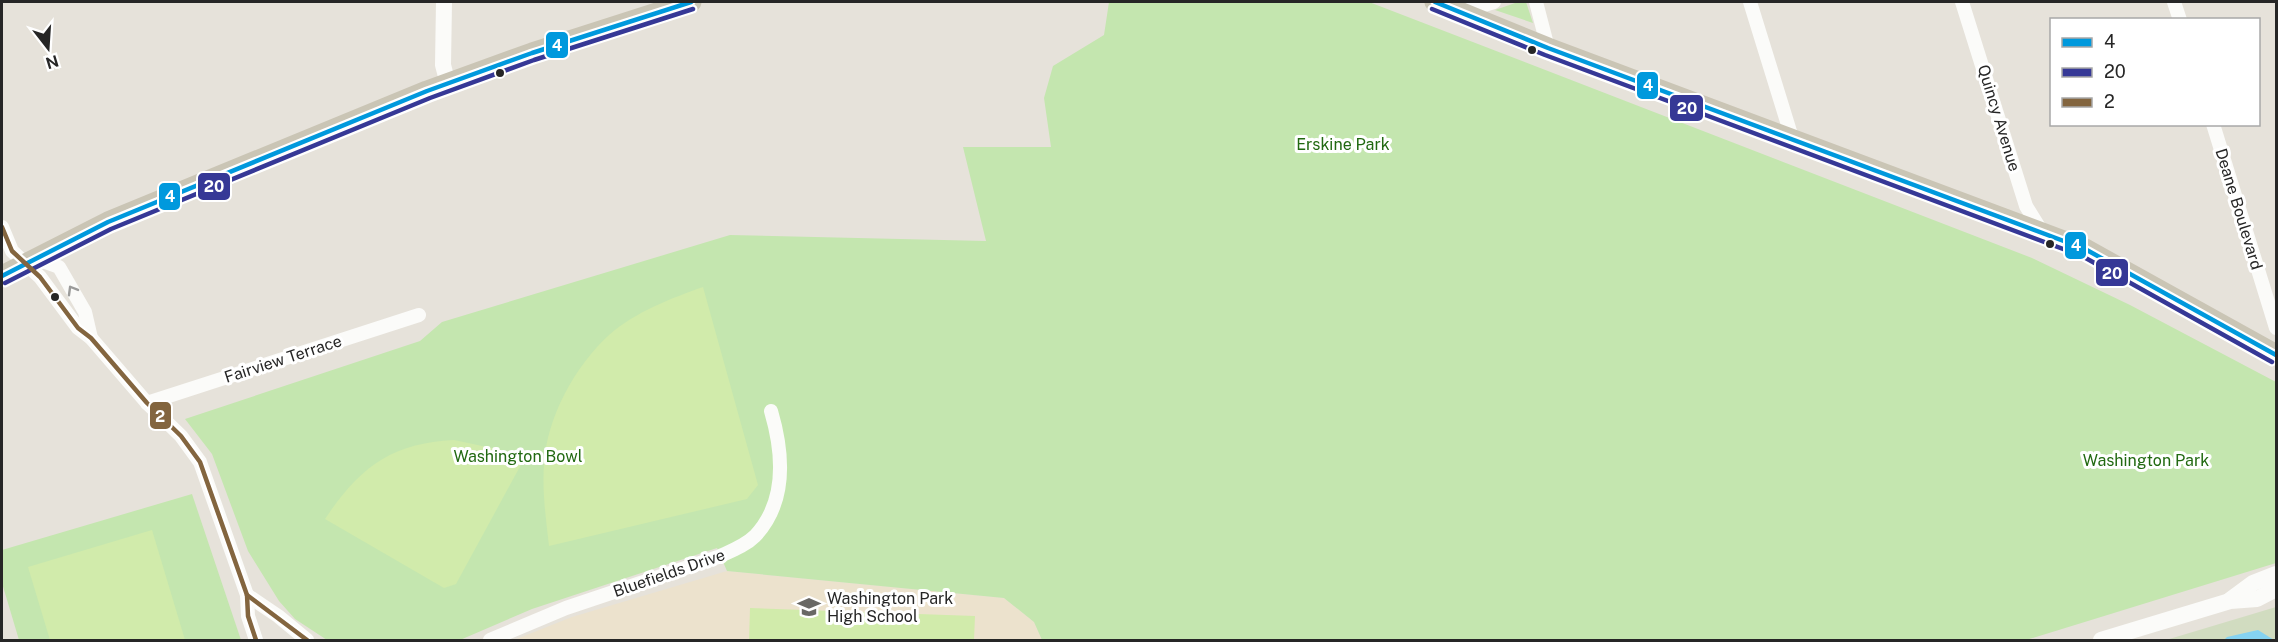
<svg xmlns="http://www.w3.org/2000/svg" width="2278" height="642" viewBox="0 0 2278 642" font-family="'Public Sans',sans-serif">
<rect width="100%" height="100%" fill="#e6e2da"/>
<polygon fill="#ece2cd" points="727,571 1004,598 1034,622 1042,640 514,640 572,617"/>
<g fill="#c4e6af">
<polygon points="1109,2 1369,2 2032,258 2130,305 2276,382 2276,563 2026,640 1042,640 1034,622 1004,598 727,571 717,548 532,609 460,640 327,640 295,619 279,601 248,551 212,454 185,419 420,341 442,322 730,235 986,241 963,147 1051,147 1044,98 1053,66 1104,35"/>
<polygon points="1518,2 1526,2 1533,23 1495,10"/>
<polygon points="192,494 241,640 19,640 2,583 2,550"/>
</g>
<polygon fill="#d1dcc0" points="2276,607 2276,640 2166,640"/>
<g fill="#d1ebab">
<path d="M703,287L758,485L747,499L549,546C546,519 542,492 544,464C547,417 575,366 609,335C635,312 672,298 703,287Z"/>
<path d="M454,440L501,450L523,461L456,584L444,588L325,519C359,468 391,443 454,440Z"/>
<polygon points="152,530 185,640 50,640 28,567"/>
<polygon points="750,608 975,616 974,640 749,640"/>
</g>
<polygon fill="#85d2f1" points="2258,630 2274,640 2224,640 2227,637"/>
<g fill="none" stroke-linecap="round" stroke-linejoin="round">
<g stroke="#fbfbf9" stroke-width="14">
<polyline points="1536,2 1548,48"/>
<polyline points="1750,2 1793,141"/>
<polyline points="1962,2 2026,206 2042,232"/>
<polyline points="2174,2 2180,20"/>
<polyline points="1455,8 1481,6 1494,2"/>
<polyline points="2213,124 2276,328"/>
<polyline points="2,227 12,251 40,277 78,328 91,338 147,403 181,436 200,462 247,595 248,616 256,640"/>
<polyline points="34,258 59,267 85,312 91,338"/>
<polyline points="147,403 419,315"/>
<polyline points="247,595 278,616 307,640"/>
<path d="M490,640L566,608L718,557C731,551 745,546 755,536C788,501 783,452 771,411"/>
</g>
<g stroke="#fbfbf9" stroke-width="16">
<polyline points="444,2 443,65 448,84"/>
<polyline points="2230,600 2253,583 2276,574"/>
<polyline points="2101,640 2230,601 2257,599 2276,589"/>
</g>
<g stroke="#cac5b5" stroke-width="21">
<polyline points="1435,2 1548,48 2085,249 2276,355"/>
<polyline points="2,276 108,222 427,91 532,53 691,2"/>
</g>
<g stroke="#fff" stroke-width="9">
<g id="bus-1">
<polyline points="1435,2 1548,48 2085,249 2276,355"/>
<polyline points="2,276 108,222 427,91 532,53 691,2"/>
</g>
</g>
<g stroke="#fff" stroke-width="9">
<g id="bus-2">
<polyline points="1432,9 1545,55 2082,256 2272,362"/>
<polyline points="5,283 111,229 430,98 534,60 693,9"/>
</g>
</g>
<g stroke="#fff" stroke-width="9">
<g id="bus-3">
<polyline points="2,227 12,251 40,277 78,328 91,338 147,403 181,436 200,462 247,595 248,616 256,640"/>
<polyline points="247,595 307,640"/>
</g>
</g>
<use href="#bus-1" stroke="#09d" stroke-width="4.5"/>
<use href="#bus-2" stroke="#363896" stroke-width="4.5"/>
<use href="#bus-3" stroke="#83653f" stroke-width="4.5"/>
</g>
<defs><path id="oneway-chevron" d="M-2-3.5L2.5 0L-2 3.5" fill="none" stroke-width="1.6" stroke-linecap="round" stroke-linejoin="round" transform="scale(1.5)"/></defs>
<use stroke="#9b9b9a" href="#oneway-chevron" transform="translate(72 290) rotate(-120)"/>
<defs>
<g id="school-bare" transform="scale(1.8)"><path d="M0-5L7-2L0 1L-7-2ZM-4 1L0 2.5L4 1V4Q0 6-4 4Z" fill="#696865" stroke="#fff" stroke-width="2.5" paint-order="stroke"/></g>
</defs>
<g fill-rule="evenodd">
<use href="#school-bare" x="809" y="607"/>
</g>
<g fill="#262626" stroke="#fff" stroke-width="2">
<circle cx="1532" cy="50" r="5"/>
<circle cx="500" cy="73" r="5"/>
<circle cx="2050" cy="244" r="5"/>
<circle cx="55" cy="297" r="5"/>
</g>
<g text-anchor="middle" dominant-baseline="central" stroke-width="6" stroke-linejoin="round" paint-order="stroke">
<g font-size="16" fill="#262626" stroke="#fff">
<text transform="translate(1999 118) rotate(73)">Quincy Avenue</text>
<text transform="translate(2239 209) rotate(73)">Deane Boulevard</text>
<text transform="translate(283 359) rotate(-18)">Fairview Terrace</text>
<text transform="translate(669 573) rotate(-19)">Bluefields Drive</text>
</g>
<g font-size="16" fill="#216911" stroke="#fff">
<text x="1343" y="144">Erskine Park</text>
<text x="518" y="456">Washington Bowl</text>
<text x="2146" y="460">Washington Park</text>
</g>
<g font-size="16" fill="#262626" stroke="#fff" text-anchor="start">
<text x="827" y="598">Washington Park<tspan x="827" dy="18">High School</tspan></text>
</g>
</g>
<g stroke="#fff" stroke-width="2">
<rect x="545" y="31" width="24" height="28" rx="6" fill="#09d"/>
<rect x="1636" y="71" width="23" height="29" rx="6" fill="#09d"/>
<rect x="1669" y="94" width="35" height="28" rx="6" fill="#363896"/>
<rect x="197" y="172" width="34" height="29" rx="6" fill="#363896"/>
<rect x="158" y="182" width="23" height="29" rx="6" fill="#09d"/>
<rect x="2064" y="231" width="23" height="29" rx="6" fill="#09d"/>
<rect x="2095" y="258" width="34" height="29" rx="6" fill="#363896"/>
<rect x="149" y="401" width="23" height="29" rx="6" fill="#83653f"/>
</g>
<g font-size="16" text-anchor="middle" font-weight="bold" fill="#fff">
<text x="557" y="51">4</text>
<text x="1648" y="91">4</text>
<text x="1687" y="114">20</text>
<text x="214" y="192">20</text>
<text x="170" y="202">4</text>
<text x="2076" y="251">4</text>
<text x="2112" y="279">20</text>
<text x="160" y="422">2</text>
</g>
<rect width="2278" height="642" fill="none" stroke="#262626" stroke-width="6"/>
<rect x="2050" y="18" width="210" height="108" fill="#ffffff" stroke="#a8a8a8" stroke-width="1.5"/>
<rect x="2062" y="38" width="30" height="9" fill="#0099dd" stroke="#a8a8a8" stroke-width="1.5"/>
<text x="2104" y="48" font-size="18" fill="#262626">4</text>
<rect x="2062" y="68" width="30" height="9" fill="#363896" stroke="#a8a8a8" stroke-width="1.5"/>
<text x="2104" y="78" font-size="18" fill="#262626">20</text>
<rect x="2062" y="98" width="30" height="9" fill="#83653f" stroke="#a8a8a8" stroke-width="1.5"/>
<text x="2104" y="108" font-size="18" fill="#262626">2</text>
<g transform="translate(48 48) rotate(163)" stroke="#ffffff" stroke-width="4.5" paint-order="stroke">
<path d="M0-4.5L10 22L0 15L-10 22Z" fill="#262626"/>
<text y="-9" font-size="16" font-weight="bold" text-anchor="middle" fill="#262626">N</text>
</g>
</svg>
